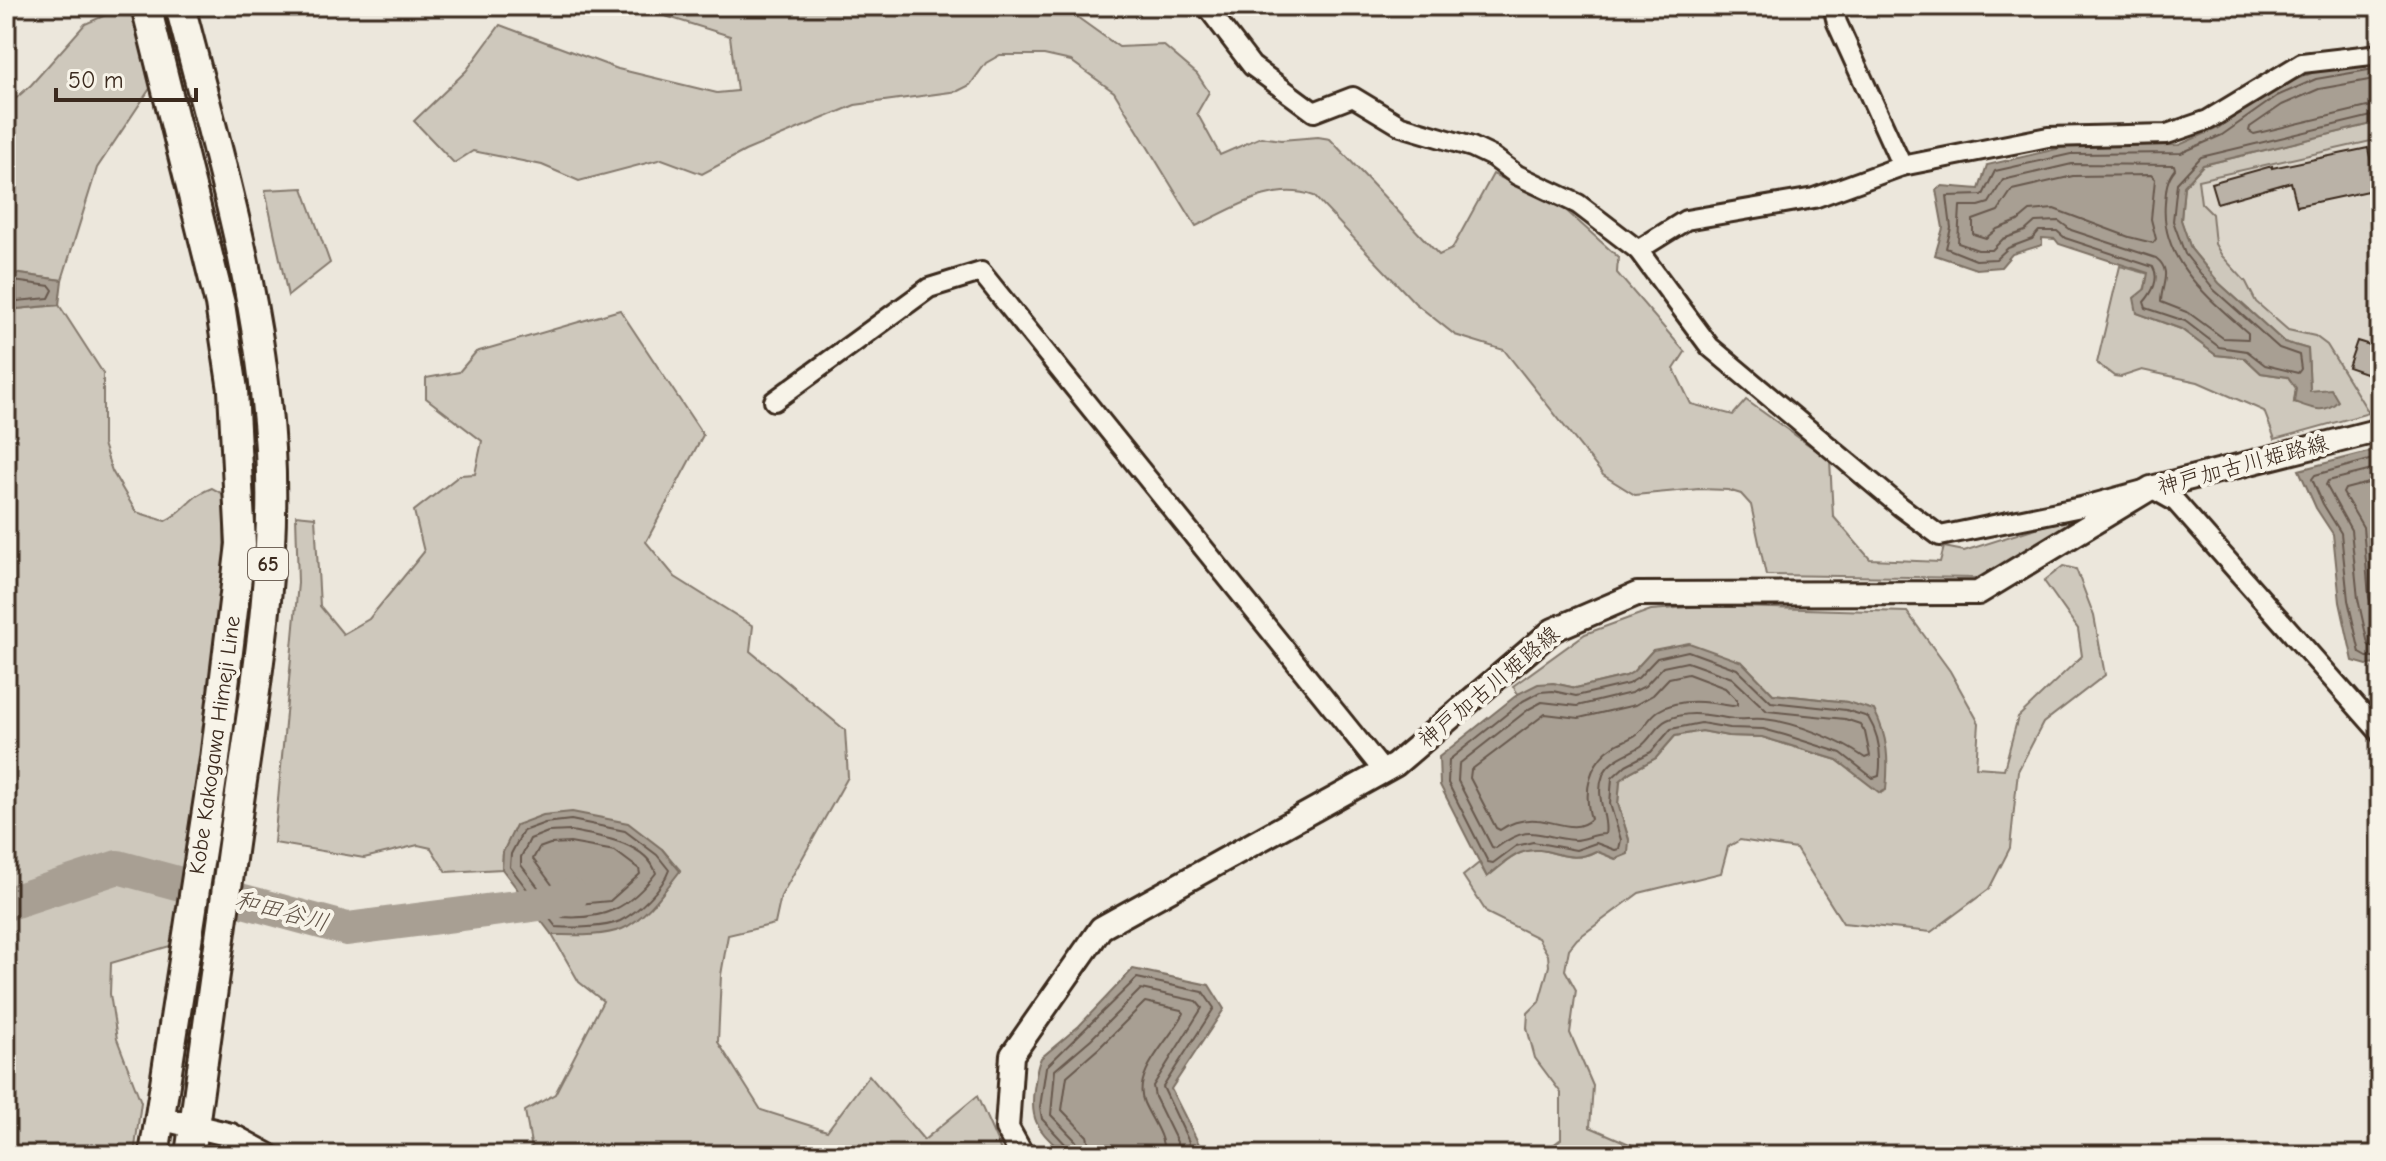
<svg xmlns="http://www.w3.org/2000/svg" width="2386" height="1161" viewBox="0 0 2386 1161" font-family="'Comic Neue','Klee One',sans-serif">
<rect width="100%" height="100%" fill="#ece7dc"/>
<filter id="ink" filterUnits="userSpaceOnUse"><feTurbulence type="fractalNoise" baseFrequency=".0125" numOctaves="2"/><feDisplacementMap in="SourceGraphic" scale="16" xChannelSelector="R" yChannelSelector="G"/><feConvolveMatrix kernelMatrix="1 2 1 2 8 2 1 2 1" color-interpolation-filters="sRGB"/></filter>
<g filter="url(#ink)">
<polygon fill="#ddd7cc" points="2380,139 2380,411 2369,413 2327,345 2315,336 2288,330 2256,302 2246,282 2222,256 2215,243 2212,214 2201,203 2198,180"/>
<g fill="#cec8bc" stroke="#84796d" stroke-width="2">
<polygon points="126,6 133,6 153,84 97,168 62,280 6,272 6,107 31,85 85,24"/>
<path d="M633,6H1075L1077,17L1119,47L1163,45L1197,74L1209,92L1197,113L1220,155L1261,137L1281,140L1318,137L1330,139L1439,255L1452,249L1493,174L1560,205L1618,257L1617,273L1685,352L1674,369L1691,404L1733,415L1746,400L1830,460L1833,516L1870,559L1940,562L1944,547L1964,551L2064,519L2071,525L1979,578L1766,575L1751,505L1741,494L1728,490L1699,489L1635,495L1603,475L1504,350L1455,335L1415,303L1314,196C1272,181 1233,209 1196,226L1114,92L1071,61L1044,55H1000L986,63L970,85L958,91L855,105L745,151L702,174L662,159L579,181L542,165L473,151L454,163L414,121L466,71L500,25L618,69L717,93L737,91L730,36Z"/>
<polygon points="2380,122 2380,139 2198,180 2201,203 2212,214 2215,244 2222,256 2246,282 2256,302 2288,330 2315,336 2327,345 2369,413 2275,439 2264,411 2198,382 2142,370 2121,377 2114,376 2097,363 2120,266 2149,274 2137,313 2181,329 2216,355 2245,358 2261,373 2288,377 2296,388 2294,402 2310,392 2308,349 2284,342 2219,283 2191,249 2181,220 2184,186 2203,165"/>
<polygon points="303,188 330,263 288,296 265,190"/>
<path d="M59,305L103,373V444L112,471L136,512L165,521C186,511 189,496 212,488L225,495L224,562L177,944L111,963L110,994L117,1039L141,1102L134,1155H6V310Z"/>
<path d="M620,310L703,435L646,542L675,577L753,626L750,651L845,730L848,777L781,896L775,924L728,935L721,975L718,1042L761,1110L827,1131L869,1075L924,1140L977,1096L1003,1155H886L874,1151C860,1159 848,1155 836,1145L813,1155H533L525,1111L555,1094L603,1001L579,982L552,935H583L655,903L680,870L662,849L503,852L502,869L446,872L431,848L418,845L364,858L274,843L298,583L296,515L315,517L320,606L343,634L369,619L424,552L414,511L460,475L475,474L482,441L426,398V378L459,372L476,352Z"/>
<path d="M2063,566L2076,569L2094,616L2105,675L2043,723L2018,771L2010,848L1989,889L1931,932L1843,923L1796,849L1740,840L1728,847L1721,873L1639,893L1577,939L1569,949L1565,970L1576,990L1570,1033L1593,1086L1590,1127L1655,1155H1540L1561,1139V1093L1535,1058L1527,1028L1528,1013L1539,1002L1549,966L1548,955L1538,938L1487,913L1463,876L1479,863L1487,877C1498,869 1510,856 1523,852C1549,843 1566,867 1596,851L1615,859L1629,839L1618,804L1620,781L1630,772L1656,758L1675,736L1702,731L1728,736L1762,737L1837,760L1880,792L1847,702L1773,694L1742,662L1653,650L1633,672L1626,676L1576,688L1553,683L1518,694L1513,686L1585,634L1651,610L1702,606L1907,612L1950,671L1979,723L1976,767L2004,769L2018,717L2082,656L2078,629L2044,581Z"/>
</g>
<g fill="#a89f93" stroke="#7c7064" stroke-width="2">
<path d="M2380,60V122L2203,165L2184,186L2181,220L2191,249L2219,283L2284,342L2308,349L2310,391L2331,389L2338,401C2324,415 2311,408 2294,402L2296,388L2288,377L2261,373L2245,358L2216,355L2181,329L2137,313L2134,298L2145,289L2148,273L2059,244L2055,239L2042,238V245L2012,254L2001,267L1976,269L1935,255L1943,228L1936,190L1942,186L1979,189L1987,165L2070,146L2179,145L2218,128L2273,89L2314,72Z"/>
<polygon points="6,272 62,280 59,305 6,310"/>
<polygon points="2380,449 2380,664 2367,665 2353,661 2340,602 2333,534 2316,508 2299,470"/>
<path d="M1689,643L1742,662L1773,694L1847,702L1874,710C1888,737 1889,760 1886,790L1880,793L1837,760L1762,737L1728,736L1702,731L1675,736L1656,758L1630,772L1620,781L1618,804L1629,840L1628,854L1616,859L1596,851C1566,867 1549,843 1523,852C1510,856 1497,869 1487,877L1440,785L1439,757L1518,694L1538,684L1553,683L1576,688L1626,676L1633,672L1653,650Z"/>
<path d="M572,812L628,823L662,849L680,871C666,889 644,920 622,929C601,937 573,935 552,935L502,869L503,852L516,825L543,815Z"/>
<path d="M1133,969L1209,985L1224,1009L1171,1089L1201,1148L1186,1155H1065C1041,1131 1029,1125 1034,1089C1036,1078 1036,1068 1041,1058L1079,1026Z"/>
</g>
<g fill="none" stroke-linecap="round" stroke-linejoin="round">
<g stroke="#67594d" stroke-width="2">
<path d="M2380,68L2316,79L2277,96L2222,135L2181,153L2071,154L1995,171L1983,195L1947,196L1951,228L1946,248L1976,260L1996,259L2008,248L2032,239L2039,231H2057L2065,238L2153,267C2160,279 2152,293 2144,302L2146,308L2185,321L2219,347L2247,351L2265,365L2298,373L2301,369L2299,355L2279,348L2213,289L2185,254L2173,221L2177,183L2201,157L2380,114"/>
<polyline points="2380,78 2319,89 2282,105 2250,127 2249,131 2254,134 2380,104"/>
<path d="M2072,164L2174,165L2175,169C2166,180 2166,190 2165,203C2160,261 2209,298 2248,333V339L2223,338L2189,313L2161,302C2161,285 2173,271 2156,258L2071,230L2059,221L2035,222L2025,231L2003,239L1992,250H1978L1958,243L1960,206H1979L1989,203L2003,180Z"/>
<polygon points="2151,175 2155,179 2151,219 2156,239 2153,243 2129,237 2054,209 2030,211 2018,221 1997,229 1986,238 1973,234 1973,220 1998,211 2012,190 2073,176"/>
<polyline points="6,280 50,286 53,290 49,298 6,302"/>
<polyline points="2380,457 2315,475 2312,479 2323,504 2341,533 2348,600 2360,653 2367,657 2380,657"/>
<polyline points="2380,468 2328,481 2326,485 2351,530 2358,599 2368,644 2371,647 2380,646"/>
<polyline points="2380,480 2345,489 2343,493 2363,527 2369,597 2380,634"/>
<path d="M1688,651L1737,669L1771,702L1846,710L1868,717C1879,735 1882,755 1879,776L1873,778L1841,753L1785,735L1763,729L1730,728L1701,723L1671,729L1651,752L1626,765L1612,778L1610,804L1621,840L1619,849L1615,850L1596,843L1576,850L1533,842L1516,846L1493,863L1488,862L1448,783L1449,760L1523,701L1540,692L1553,691L1576,696L1628,684L1638,678L1657,658Z"/>
<path d="M1687,662L1732,678L1767,711L1845,719L1860,724L1865,732L1870,756L1865,758C1840,740 1795,722 1764,719C1753,718 1743,720 1733,719C1711,716 1689,709 1667,720C1656,725 1651,739 1641,746C1629,754 1609,759 1603,775C1594,797 1609,819 1605,834C1594,834 1584,840 1575,840C1537,838 1533,821 1496,848L1492,847L1458,781L1459,764L1529,709L1542,702L1577,706L1631,693L1645,686L1663,667Z"/>
<path d="M1688,674L1725,688L1737,700V705L1732,706C1709,702 1680,697 1658,711C1649,717 1645,728 1637,734C1630,739 1621,742 1614,746C1589,762 1583,791 1591,819C1576,834 1556,821 1537,820C1524,819 1510,823 1500,830L1496,828L1470,778L1471,770L1545,714L1579,718L1635,705L1653,695L1669,678Z"/>
<path d="M571,820L625,831L657,855L669,870C663,888 638,912 620,921C605,928 572,928 556,927L510,867L511,854L523,831L545,823Z"/>
<path d="M571,831C598,836 646,842 656,873C629,908 605,920 561,917L521,865V857L530,839L548,832Z"/>
<polygon points="570,843 615,851 639,869 640,874 610,901 567,905 533,859 539,848 550,844"/>
<polyline points="1070,1155 1068,1147 1042,1119 1040,1107 1046,1067 1137,978 1203,992 1214,1008 1163,1087 1189,1142 1186,1155"/>
<polyline points="1080,1155 1076,1141 1051,1115 1055,1070 1091,1039 1141,989 1196,1001 1202,1008 1153,1086 1155,1097 1177,1142 1176,1155"/>
<path d="M1092,1155L1087,1136L1062,1110L1067,1076L1099,1048L1145,1002L1181,1010L1184,1013C1172,1038 1131,1073 1144,1103C1152,1121 1164,1135 1164,1155"/>
</g>
<polyline stroke="#a89f93" stroke-width="34" points="6,904 118,867 347,929 555,902 571,895"/>
</g>
<g fill="#bab2a7" stroke="#3b2a1e" stroke-width="2">
<polygon points="2368,148 2377,189 2297,206 2291,182 2217,203 2211,183 2272,166 2272,168"/>
<polygon points="2357,341 2380,348 2380,378 2348,367"/>
</g>
<g fill="none" stroke-linecap="round" stroke-linejoin="round">
<g stroke="#3b2a1e" stroke-width="24">
<g id="minor">
<polyline points="1206,6 1252,66 1314,112 1353,97 1401,126 1472,147 1493,157 1517,175 1578,204 1638,250 1686,220 1814,198 1902,166 2048,137 2167,134 2208,120 2302,63 2380,54"/>
<polyline points="1833,6 1837,23 1902,166"/>
<polyline points="1638,250 1710,347 1901,507 1940,536 2081,507 2151,488 2176,502 2380,733"/>
<polyline points="774,401 929,288 981,272 1384,772"/>
</g>
</g>
<g stroke="#3b2a1e" stroke-width="28">
<g id="tertiary">
<polyline points="159,1118 231,1135 268,1155"/>
<polyline points="1022,1155 1007,1128 1012,1055 1101,928 1395,765 1553,630 1637,594 1978,593 2151,488 2380,430"/>
</g>
</g>
<g stroke="#3b2a1e" stroke-width="34">
<g id="primary">
<polyline points="146,6 220,304 233,390 241,544 215,759 154,1155"/>
<path d="M180,6C218,152 261,297 270,449C277,569 255,690 238,808C221,924 207,1040 190,1155"/>
</g>
</g>
<use href="#minor" stroke="#f7f3e8" stroke-width="18"/>
<use href="#tertiary" stroke="#f7f3e8" stroke-width="22"/>
<use href="#primary" stroke="#f7f3e8" stroke-width="28"/>
</g>
</g>
<g text-anchor="middle" dominant-baseline="central" stroke-width="8" stroke-linejoin="round" paint-order="stroke">
<rect fill="#f7f3e8" stroke="#73665b" stroke-width="2" x="248" y="548" width="40" height="32" rx="6"/>
<g font-size="20" font-weight="bold" fill="#3b2a1e">
<text x="268" y="564">65</text>
</g>
<g font-size="22" fill="#3b2a1e" stroke="#f7f3e8">
<text transform="translate(2243 465) rotate(-15)">神戸加古川姫路線</text>
<text transform="translate(1489 687) rotate(-40)">神戸加古川姫路線</text>
<text transform="translate(215 745) rotate(-82)">Kobe Kakogawa Himeji Line</text>
</g>
<g font-size="24" font-style="italic" fill="#615347" stroke="#f7f3e8">
<text transform="translate(282 911) rotate(15)">和田谷川</text>
</g>
</g>
<rect width="2386" height="1161" fill="none" stroke="#f7f3e8" stroke-width="32"/>
<rect x="16" y="16" width="2354" height="1129" fill="none" stroke="#3b2a1e" stroke-width="3" filter="url(#ink)"/>
<path d="M56 88v12h140v-12" fill="none" stroke="#3b2a1e" stroke-width="4"/>
<text x="68" y="88" font-size="24" fill="#3b2a1e" stroke="#f7f3e8" stroke-width="6" paint-order="stroke">50 m</text>
</svg>
